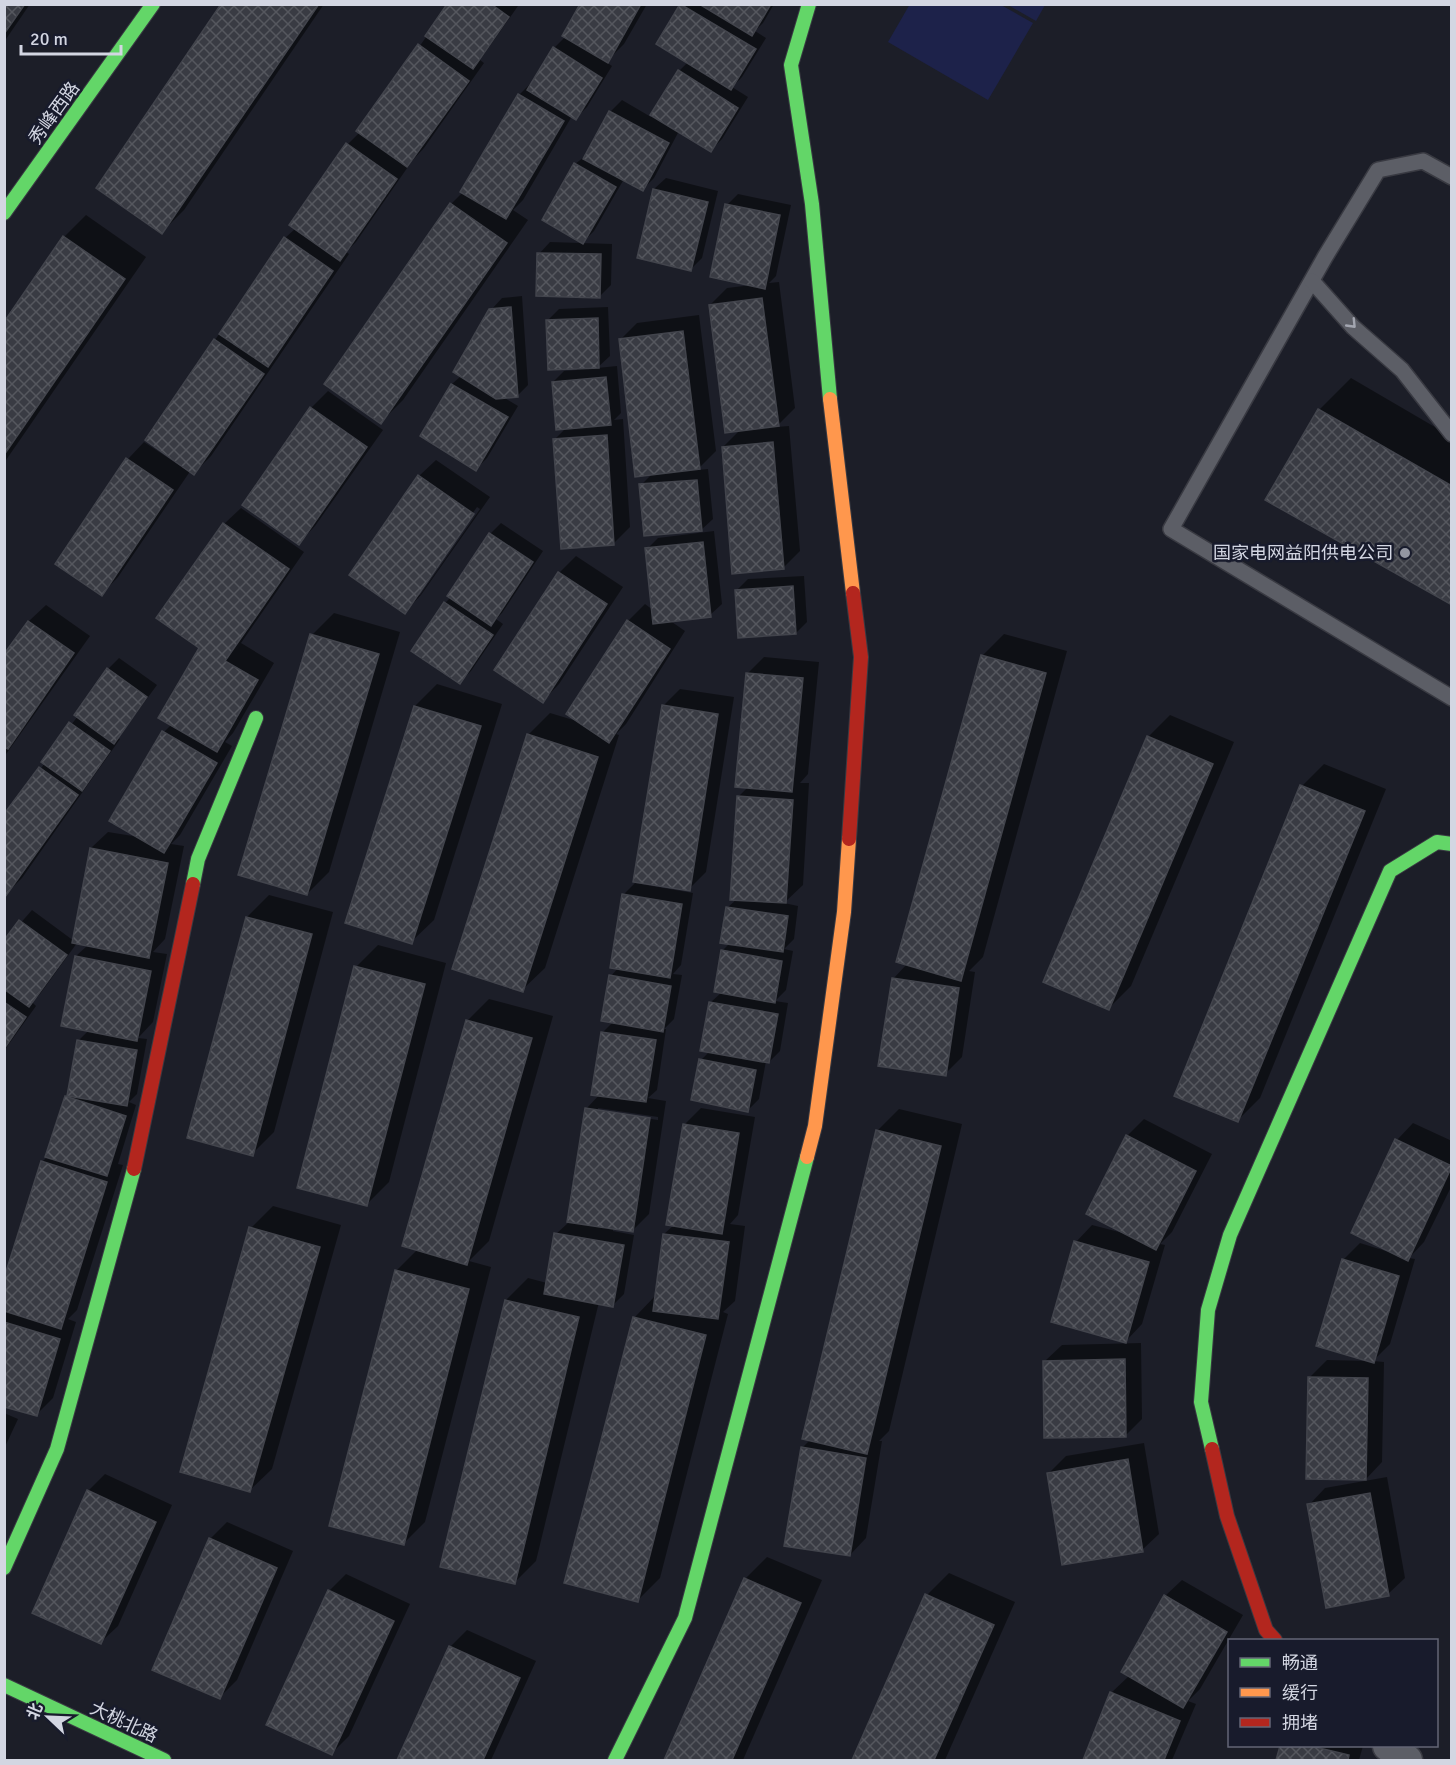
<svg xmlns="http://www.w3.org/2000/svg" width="1456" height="1765" viewBox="0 0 1456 1765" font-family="Signika,'Noto Sans SC',sans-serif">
<defs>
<pattern id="building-cross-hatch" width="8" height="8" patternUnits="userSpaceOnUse" patternTransform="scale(1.5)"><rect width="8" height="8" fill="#393b43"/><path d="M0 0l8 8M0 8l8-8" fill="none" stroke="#55575e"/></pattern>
</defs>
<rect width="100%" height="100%" fill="#1c1e28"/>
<g fill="#1d224a">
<polygon points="910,4 1001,5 1033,23 988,100 888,42"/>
<polygon points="1008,5 1045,5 1036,21"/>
</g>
<g fill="#0007" fill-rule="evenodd">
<polygon points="4,4 30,4 4,42"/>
<polygon points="223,4 324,4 184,210 162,232"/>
<polygon points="449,4 522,4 518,6 480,60 484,63 424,148 412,161 356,242 346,252 349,254 211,456 194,473 191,470 118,577 102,594 57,564 128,459 144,442 182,467 215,340 285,238 296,228 348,144 360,132"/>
<polygon points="582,4 647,4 624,44 606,62 612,66 587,107 576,118 572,116 523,200 513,210 528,220 403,400 381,422 451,204 463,192 519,95 536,78 554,48 566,36"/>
<polygon points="682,4 774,4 763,23 755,31 766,38 742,77 732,87 748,97 722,139 711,150 679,131 654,178 643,189 624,179 594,231 583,242 575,164 588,154 610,112 622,100 651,117 679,71 688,62 658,44"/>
<polygon points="666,178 718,191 702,258 691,269 654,189"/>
<polygon points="738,194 791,205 776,276 769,283 779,282 795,408 776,427 789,426 800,551 783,568 723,447 740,430 710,305 727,288 752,285 727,205"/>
<polygon points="86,215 146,257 4,463 4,324 64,237"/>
<polygon points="550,242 612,244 611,285 600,296 539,254"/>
<polygon points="522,296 528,385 517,396 503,397 518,406 487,458 476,469 422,436 452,384 461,376 491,310 502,298"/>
<polygon points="608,307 610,356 597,368 617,366 621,413 614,420 623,419 630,527 613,544 554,440 566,428 553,382 564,371 577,370 548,320 559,309"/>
<polygon points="699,315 716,451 697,470 708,469 713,519 701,530 641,485 652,474 620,340 637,323"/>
<polygon points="1351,378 1452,437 1452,604 1267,499 1320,409"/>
<polygon points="328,391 383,430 315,526 299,543 311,408"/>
<path d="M436,460L490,497L421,595L405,612L419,476ZM477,507L480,509L420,595H416Z"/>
<polygon points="241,508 304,552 241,643 274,663 233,733 225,742 232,746 180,835 171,844 184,846 165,939 153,952 167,954 153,1022 138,1038 147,1039 137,1094 129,1102 136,1105 118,1164 123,1165 77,1310 68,1319 76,1322 53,1398 36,1415 4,1405 4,1283 42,1162 48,1156 68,1095 78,1041 89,1030 76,956 88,945 77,943 40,994 32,1002 36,1006 4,1051 4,942 32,910 74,941 91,848 108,832 139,837 164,732 172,724 201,647 224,524"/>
<polygon points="501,523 543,551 502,613 496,619 503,624 471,671 460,682 445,603 451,597 449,596 490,534"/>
<polygon points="714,531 722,604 710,615 669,620 685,631 626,724 616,734 619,735 545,968 522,990 528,735 550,713 580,722 628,621 645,604 653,610 647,549 658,538"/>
<polygon points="576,556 623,587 559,684 543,701 559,573"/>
<polygon points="804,576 807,622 796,633 737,590 748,579"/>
<polygon points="46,605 90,636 4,757 4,657 29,621"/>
<polygon points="334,613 400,632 329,872 307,894 312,635"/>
<polygon points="1004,634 1067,651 983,957 969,971 975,972 962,1057 945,1074 893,979 907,964 982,656"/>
<polygon points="764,657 819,662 808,774 800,783 809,783 803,885 784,903 798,906 794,939 784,949 793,951 786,990 775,1001 788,1003 780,1051 769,1062 766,1061 759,1099 748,1110 701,1060 710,1051 702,1050 711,1002 722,992 722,951 730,943 727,908 737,899 738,797 748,787 747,674"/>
<polygon points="119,658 157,685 118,738 120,739 22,878 4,896 4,817 45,763 43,761 78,716 108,669"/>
<polygon points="437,684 502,704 434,920 411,942 415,706"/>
<polygon points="680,689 734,697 706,872 689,889 663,706"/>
<polygon points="1170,715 1234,742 1131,986 1109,1008 1148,737"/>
<polygon points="1324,764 1386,789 1260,1098 1238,1120 1302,786"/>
<path d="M635,883L693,893L681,965L673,974L682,975L674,1019L664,1029H666L657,1090L648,1098L666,1101L649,1214L632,1231L613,1228V1231L634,1235L624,1294L613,1305L599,1302L536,1561L514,1583L506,1300L528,1278L547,1283L556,1234L568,1223L587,1108L600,1094L602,1033L613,1022L611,976L618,968L623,895ZM598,1108L658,1117V1120L598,1111Z"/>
<polygon points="269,895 333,912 274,1132 252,1154 189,1137 247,917"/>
<polygon points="378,945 446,963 389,1182 367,1204 356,967"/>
<polygon points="489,999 553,1016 489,1241 469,1261 491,1267 425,1522 403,1544 331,1525 397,1270 418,1249 467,1021"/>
<polygon points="701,1108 755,1117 738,1215 730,1224 745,1226 735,1301 723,1312 728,1314 660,1578 638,1600 634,1318 656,1295 664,1234 674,1225 684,1125"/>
<polygon points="899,1109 962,1124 889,1431 879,1441 882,1441 866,1538 850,1555 802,1448 810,1440 877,1131"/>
<polygon points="1144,1119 1212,1154 1172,1232 1160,1244 1165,1245 1142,1324 1126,1341 1076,1242 1092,1225 1123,1233 1127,1136"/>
<polygon points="1413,1123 1452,1141 1452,1185 1424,1242 1409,1258 1415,1259 1390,1344 1373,1361 1384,1362 1382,1462 1366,1479 1310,1377 1327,1360 1370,1361 1343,1260 1360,1243 1389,1252 1389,1250 1353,1232 1397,1140"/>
<polygon points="273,1206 341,1225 272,1469 249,1491 251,1228"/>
<polygon points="1141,1343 1142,1419 1125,1436 1045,1361 1062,1345"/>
<polygon points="4,1413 18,1419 4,1449"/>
<polygon points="1144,1443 1159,1534 1142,1550 1049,1473 1066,1456"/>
<polygon points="105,1474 172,1505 118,1626 101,1642 88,1491"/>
<polygon points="1387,1477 1405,1578 1388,1594 1309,1505 1325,1488"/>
<polygon points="227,1522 293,1551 237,1680 220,1697 210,1539"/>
<polygon points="767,1557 822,1580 743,1760 666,1760 745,1579"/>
<polygon points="949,1573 1015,1602 945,1760 853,1760 927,1595"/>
<polygon points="346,1574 410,1604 349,1736 332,1753 329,1591"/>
<polygon points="1182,1580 1243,1615 1200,1689 1188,1701 1196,1704 1172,1760 1084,1760 1111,1693 1130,1675 1165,1596"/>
<polygon points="467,1630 536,1661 491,1760 399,1760 450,1647"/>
<polygon points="1281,1746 1363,1746 1359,1760 1277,1760"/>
</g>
<g fill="url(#building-cross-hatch)" stroke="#42444c" stroke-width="1.5">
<polygon points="4,4 25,4 4,34"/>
<polygon points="221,4 319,4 162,234 96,188"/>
<polygon points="447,4 491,4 509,17 473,69 425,36"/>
<polygon points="580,4 641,4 608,63 562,36"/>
<polygon points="680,4 756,49 731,90 656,44"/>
<polygon points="699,4 771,4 752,36"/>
<polygon points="418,44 469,81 407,167 356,131"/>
<polygon points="553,47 602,78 576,120 527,90"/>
<polygon points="678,70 738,108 711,152 650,115"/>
<polygon points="518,94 564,121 506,219 460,192"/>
<polygon points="609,111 669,143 643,191 583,159"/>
<polygon points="346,143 397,179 340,261 289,225"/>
<polygon points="574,163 616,187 583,244 542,220"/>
<polygon points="653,189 708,202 691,271 637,258"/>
<polygon points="450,203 507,243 381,424 324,384"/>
<polygon points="725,204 780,215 765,289 710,277"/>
<polygon points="63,236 125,279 4,455 4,322"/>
<polygon points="284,237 333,271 268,367 219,334"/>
<polygon points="537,253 601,254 600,298 536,296"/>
<polygon points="762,298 779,426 725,433 709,305"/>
<polygon points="511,307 518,397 496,399 453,372 489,309"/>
<polygon points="598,318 599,368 548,370 546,320"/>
<polygon points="683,331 700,469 635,477 619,339"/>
<polygon points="214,339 264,374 194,475 145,440"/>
<polygon points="606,377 611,425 556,430 552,382"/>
<polygon points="451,384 508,417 476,471 420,436"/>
<polygon points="310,407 367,447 299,545 242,505"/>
<polygon points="1318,409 1452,486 1452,605 1265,500"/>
<polygon points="607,435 614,545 561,549 553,439"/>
<polygon points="773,442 784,569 732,574 722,447"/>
<polygon points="126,458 173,490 102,596 55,564"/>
<polygon points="418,475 474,514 405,614 349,575"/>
<polygon points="697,480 702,531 644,536 639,484"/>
<polygon points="223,523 289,569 225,661 258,680 217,752 158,718 199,648 156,618"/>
<polygon points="489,533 533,562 491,626 447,596"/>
<polygon points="703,542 711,617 653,624 645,548"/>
<polygon points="558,572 607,604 543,703 494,670"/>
<polygon points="793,586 796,634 738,638 735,590"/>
<polygon points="444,602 493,635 460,684 411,651"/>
<polygon points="627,620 670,649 609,743 566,714"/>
<polygon points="28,621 74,653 8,749 4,747 4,654"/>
<polygon points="310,634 379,654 307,895 238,875"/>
<polygon points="981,655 1046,673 961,981 896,962"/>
<polygon points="107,668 147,697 114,744 74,715"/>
<polygon points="746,673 803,678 792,792 735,787"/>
<polygon points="662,705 718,714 690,891 633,882"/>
<polygon points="414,706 481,726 412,944 345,923"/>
<polygon points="69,722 110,751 82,791 41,762"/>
<polygon points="162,731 217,763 164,853 109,821"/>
<polygon points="527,734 598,757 523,992 452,969"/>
<polygon points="1147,736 1213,764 1109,1010 1043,982"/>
<polygon points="39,767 78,795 5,897 4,814"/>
<polygon points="1300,785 1365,811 1238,1122 1174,1096"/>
<polygon points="737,796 793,800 786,903 730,900"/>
<polygon points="90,848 168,863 149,958 72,943"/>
<polygon points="622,894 682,904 670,978 610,968"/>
<polygon points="726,907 788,916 783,952 720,943"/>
<polygon points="246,917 312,934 253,1156 187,1138"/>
<polygon points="19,920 67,955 29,1007 4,989 4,940"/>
<polygon points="721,950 782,961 775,1003 714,992"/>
<polygon points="75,956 151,971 137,1041 61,1026"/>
<polygon points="354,966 425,984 367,1206 297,1188"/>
<polygon points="609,975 671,986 663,1032 601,1021"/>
<polygon points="892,978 959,988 946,1076 878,1066"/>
<polygon points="4,1002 26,1017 4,1049"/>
<polygon points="709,1002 778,1014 769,1063 700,1051"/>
<polygon points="466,1020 532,1038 467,1265 402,1246"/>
<polygon points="601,1032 656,1040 646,1102 591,1095"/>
<polygon points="77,1040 137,1050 127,1106 67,1096"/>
<polygon points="699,1059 756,1070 748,1112 691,1100"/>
<polygon points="65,1096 126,1116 107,1176 45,1157"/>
<polygon points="585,1108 650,1118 633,1232 567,1222"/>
<polygon points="683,1124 739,1133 722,1234 666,1225"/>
<polygon points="876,1130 941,1146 867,1454 802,1439"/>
<polygon points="1126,1135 1196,1171 1156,1250 1086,1214"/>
<polygon points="1395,1139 1452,1166 1408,1261 1351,1233"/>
<polygon points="41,1161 107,1182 61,1329 4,1311 4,1278"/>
<polygon points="249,1227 320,1247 250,1492 180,1472"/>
<polygon points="554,1233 624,1245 613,1307 544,1294"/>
<polygon points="663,1234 729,1242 718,1319 653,1311"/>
<polygon points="1074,1241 1149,1262 1126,1343 1051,1322"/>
<polygon points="1342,1259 1399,1276 1374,1363 1316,1346"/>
<polygon points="395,1270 469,1289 404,1545 329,1526"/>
<polygon points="505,1300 579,1317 515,1584 440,1567"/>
<polygon points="633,1317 706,1335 638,1602 564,1583"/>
<polygon points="4,1322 60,1339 37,1416 4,1407"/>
<polygon points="1125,1359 1126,1437 1044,1438 1043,1361"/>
<polygon points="1308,1377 1368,1378 1366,1480 1306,1479"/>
<polygon points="801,1447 866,1458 850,1556 784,1546"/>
<polygon points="1128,1459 1143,1552 1062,1565 1047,1473"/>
<polygon points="87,1490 156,1522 101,1644 32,1613"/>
<polygon points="1370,1493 1389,1596 1326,1608 1307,1504"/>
<polygon points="209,1538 277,1568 220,1699 152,1670"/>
<polygon points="744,1578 801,1603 732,1760 664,1760"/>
<polygon points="328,1590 394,1621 332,1755 266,1725"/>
<polygon points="925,1594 994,1625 934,1760 852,1760"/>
<polygon points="1164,1595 1227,1632 1183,1708 1121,1672"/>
<polygon points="449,1646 520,1678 483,1760 397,1760"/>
<polygon points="1110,1692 1180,1721 1164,1760 1083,1760"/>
<polygon points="1280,1746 1311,1746 1349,1755 1348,1760 1276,1760"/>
</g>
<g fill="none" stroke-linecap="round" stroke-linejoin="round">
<g stroke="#393a42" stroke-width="18">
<g id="lane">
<polyline points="1452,177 1423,161 1378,170 1325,257 1171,529 1452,698"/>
<polyline points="1312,281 1353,327 1402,370 1452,434"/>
</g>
</g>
<g stroke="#393a42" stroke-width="33">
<polyline id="street" points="1388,1746 1407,1760"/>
</g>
<g stroke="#393a42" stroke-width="16">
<g id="fast">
<polyline points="809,4 791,65 812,204 830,399"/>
<polyline points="4,213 153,4"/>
<polyline points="193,884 198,859 256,718"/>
<polyline points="1212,1449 1201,1402 1208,1310 1230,1235 1390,871 1437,842 1452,844"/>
<polyline points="4,1568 57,1449 134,1169"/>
<polyline points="4,1685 164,1760"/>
<polyline points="615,1760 685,1618 807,1157"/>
</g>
</g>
<g stroke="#393a42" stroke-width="16">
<g id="slow">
<polyline points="830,399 853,593"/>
<polyline points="807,1157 815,1126 844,912 849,839"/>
</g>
</g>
<g stroke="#393a42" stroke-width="16">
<g id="jam">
<polyline points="849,839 861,657 853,593"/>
<polyline points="134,1169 193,884"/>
<polyline points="1212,1449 1227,1516 1266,1630 1275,1640"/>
</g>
</g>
<use href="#lane" stroke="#5c5e66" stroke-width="15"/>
<use href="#street" stroke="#5c5e66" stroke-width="30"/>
<use href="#fast" stroke="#63d668" stroke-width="14"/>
<use href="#slow" stroke="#ff974d" stroke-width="14"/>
<use href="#jam" stroke="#b3261e" stroke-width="14"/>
</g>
<defs><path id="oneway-chevron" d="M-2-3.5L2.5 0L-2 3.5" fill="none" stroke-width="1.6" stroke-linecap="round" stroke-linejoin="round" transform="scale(1.5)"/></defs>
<use stroke="#a3a6b0" href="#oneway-chevron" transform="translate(1352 324) rotate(46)"/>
<circle fill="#9396a1" stroke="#181b2c" stroke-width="2" cx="1405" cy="553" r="6"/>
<g text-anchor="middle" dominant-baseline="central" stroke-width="5" stroke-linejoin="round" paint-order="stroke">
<g font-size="18" fill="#d3d6e2" stroke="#181b2c">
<text transform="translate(54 113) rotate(-54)">秀峰西路</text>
<text transform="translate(124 1722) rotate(25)">大桃北路</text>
</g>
<g font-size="18" fill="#d3d6e2" stroke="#181b2c" text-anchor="end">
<text x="1393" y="553">国家电网益阳供电公司</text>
</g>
</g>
<rect width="1456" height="1765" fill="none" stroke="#d3d6e2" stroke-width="12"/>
<rect x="1228" y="1639" width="210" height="108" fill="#181b2c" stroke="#636675" stroke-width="1.5"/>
<rect x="1240" y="1658" width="30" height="9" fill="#63d668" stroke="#636675" stroke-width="1.5"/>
<text x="1282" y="1669" font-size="18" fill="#d3d6e2">畅通</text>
<rect x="1240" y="1688" width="30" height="9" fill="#ff974d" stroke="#636675" stroke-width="1.5"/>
<text x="1282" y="1699" font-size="18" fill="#d3d6e2">缓行</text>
<rect x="1240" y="1718" width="30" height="9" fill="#b3261e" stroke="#636675" stroke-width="1.5"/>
<text x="1282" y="1729" font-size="18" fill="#d3d6e2">拥堵</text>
<g transform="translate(48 1717) rotate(293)" stroke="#181b2c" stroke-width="4.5" paint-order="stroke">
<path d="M0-4.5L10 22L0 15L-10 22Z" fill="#d3d6e2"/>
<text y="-9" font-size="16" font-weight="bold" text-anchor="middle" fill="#d3d6e2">北</text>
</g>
<path d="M21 45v9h100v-9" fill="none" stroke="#d3d6e2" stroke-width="3"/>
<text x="30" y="45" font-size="18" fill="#d3d6e2" stroke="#181b2c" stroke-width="4.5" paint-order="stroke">20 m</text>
</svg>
